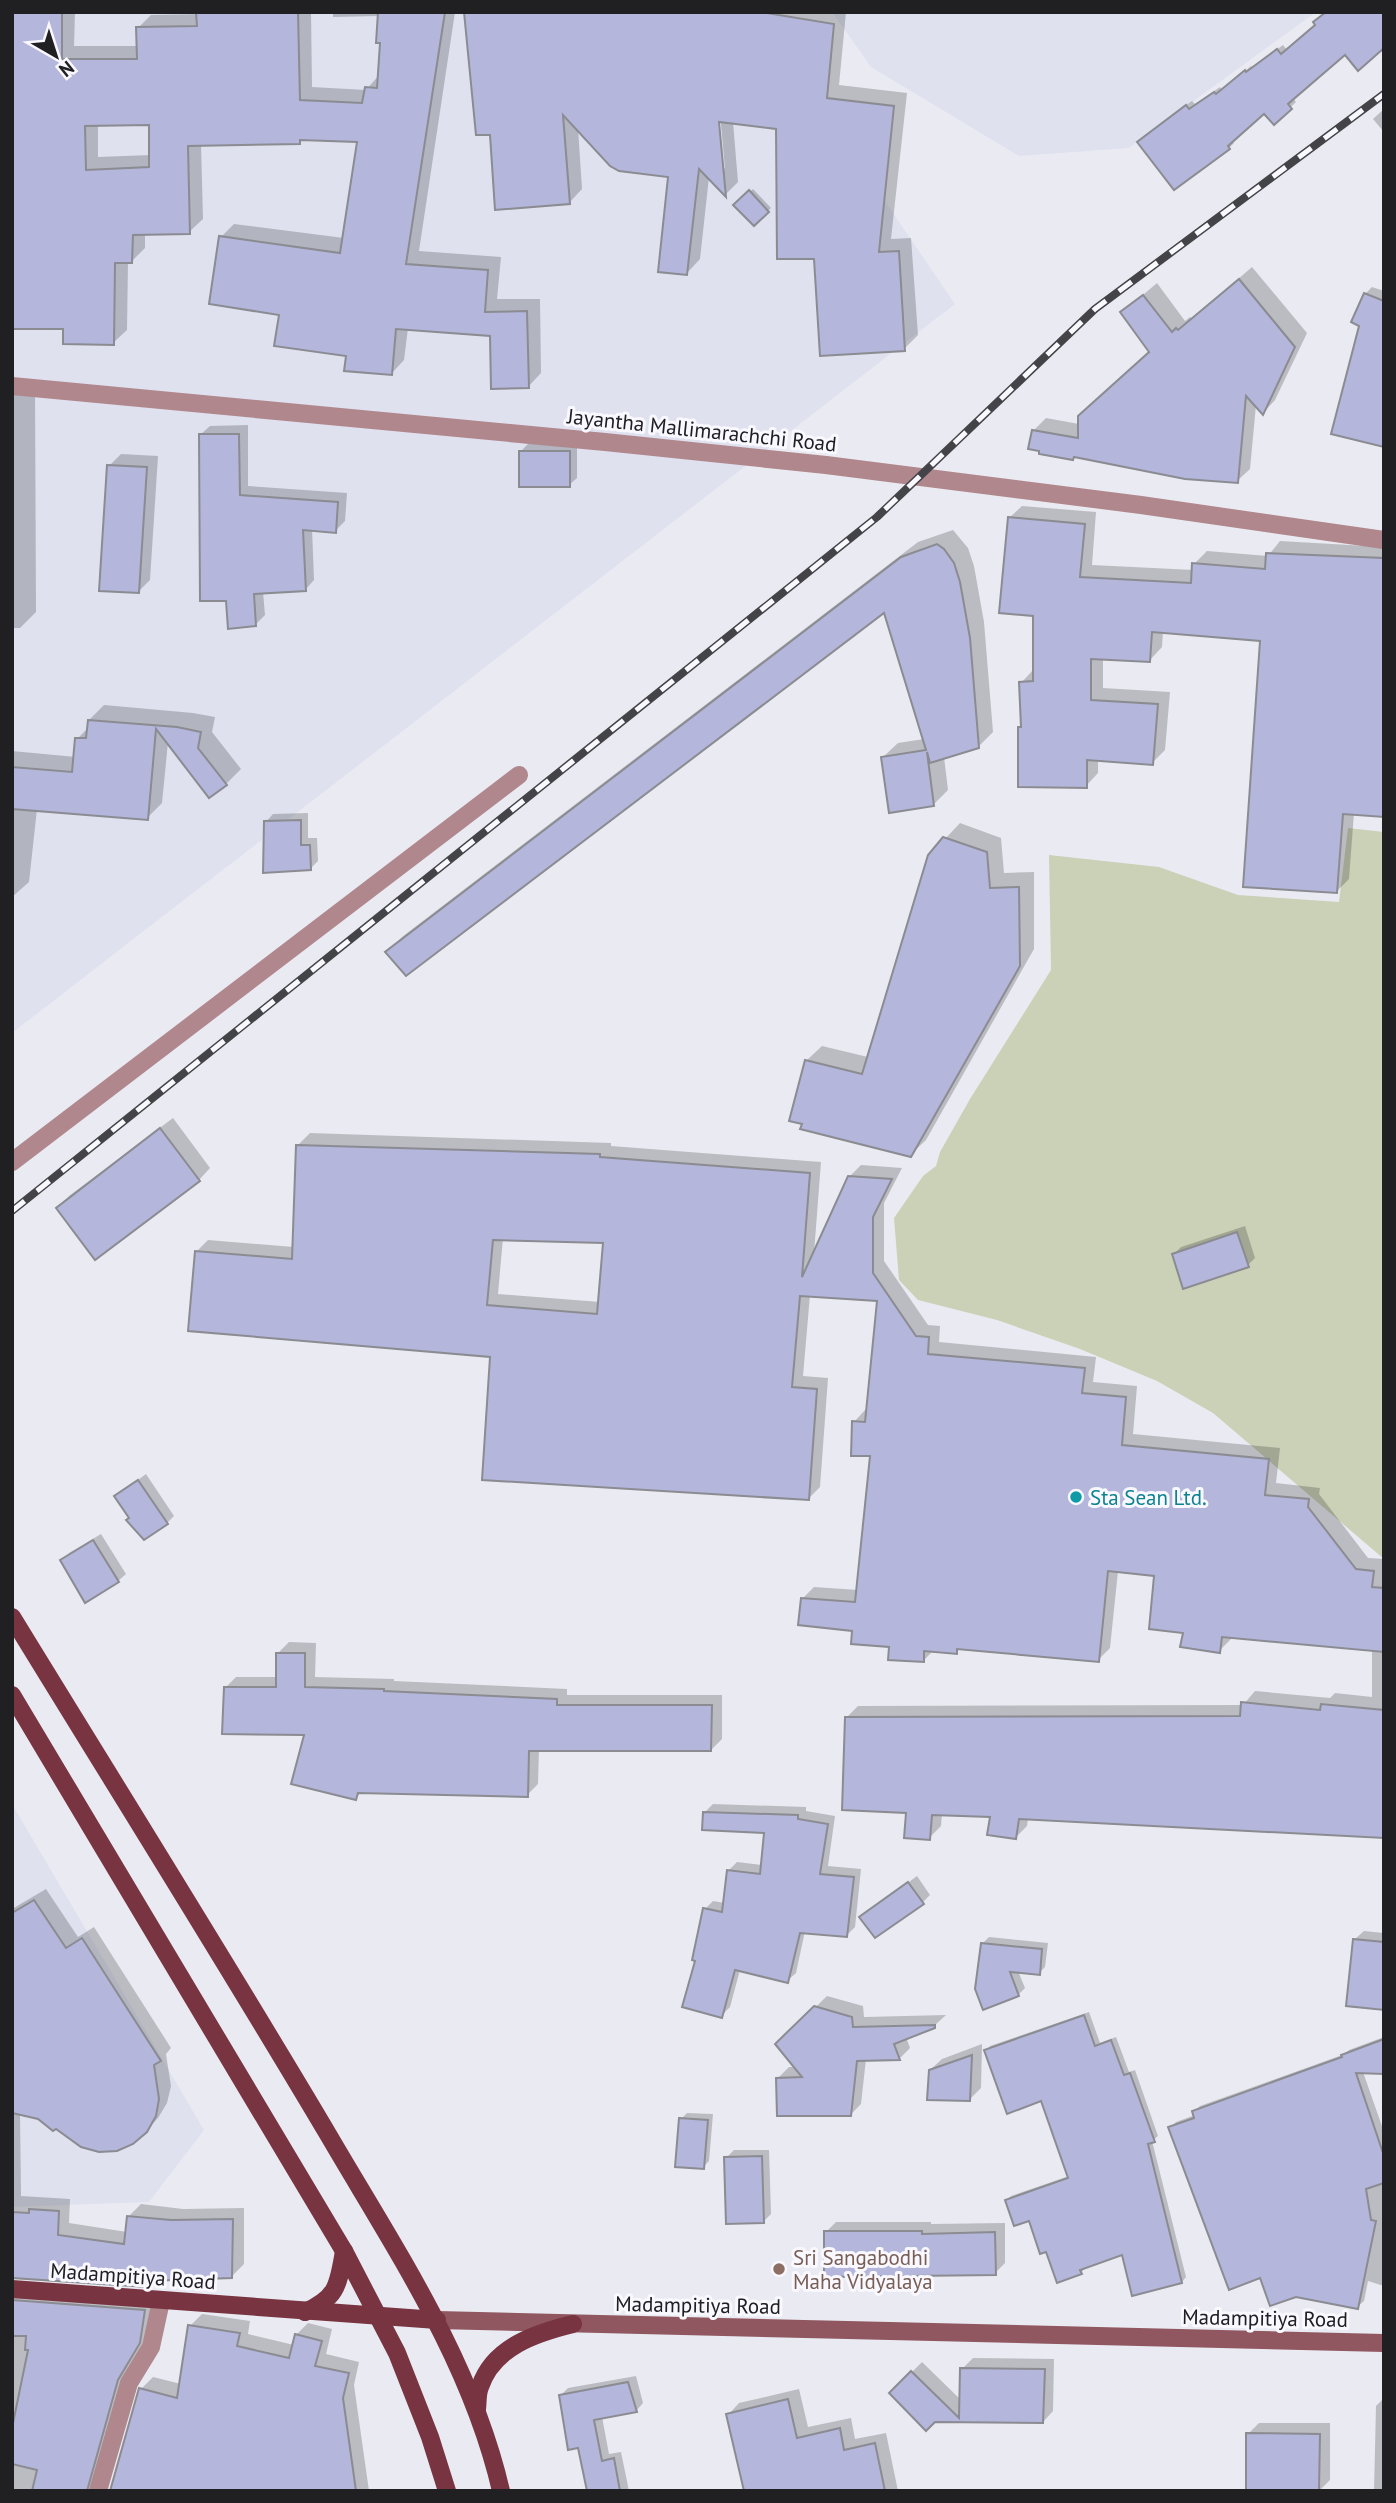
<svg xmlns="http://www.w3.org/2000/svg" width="1396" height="2503" viewBox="0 0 1396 2503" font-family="'PT Sans',sans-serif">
<rect width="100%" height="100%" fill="#eaebf2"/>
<g fill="#dfe1ef">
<polygon points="12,12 756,12 955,304 12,1033"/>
<polygon points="832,12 1316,12 1129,148 1019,156 871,67"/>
<polygon points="12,1804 204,2130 149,2202 12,2207"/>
</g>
<polygon fill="#cad1b7" points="1348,828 1384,832 1384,1559 1213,1413 1157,1381 1080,1349 997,1320 918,1300 899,1280 894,1218 923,1176 936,1166 940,1152 970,1099 1051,970 1049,855 1159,867 1238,895 1339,902"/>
<g fill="#0003" fill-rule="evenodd">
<path d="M12,12H75L74,46H138V28L151,15L311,12L312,87L366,90L380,74L382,41L379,16L333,17V12H455L419,251L501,257L497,299H540L541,373L528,387L492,334L408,328L404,360L391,374L348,355L281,313L221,237L234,224L344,238L359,140L303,138L300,142L201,144L203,219L189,232L145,233V248L132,261H128L127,330L113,343L65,328ZM150,123L151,155L98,157V124Z"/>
<path d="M465,12H846L839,85L907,93L891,239L911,238L918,335L904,349L816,257L778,128L733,122L738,182L726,194L709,177L700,259L687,273L670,176L578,128L582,189L569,203L492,133ZM720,113L725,169L721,165L717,114Z"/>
<polygon points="1283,45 1287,50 1345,53 1293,98 1296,102 1274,123 1264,111 1232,140 1234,143 1229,148 1145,136 1192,101 1195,104 1220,87 1222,90 1251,66 1252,67"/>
<polygon points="1384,109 1384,132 1373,119"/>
<polygon points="753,189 771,208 754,224 736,205"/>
<polygon points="1252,267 1307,333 1275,400 1263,413 1256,405 1250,469 1237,481 1033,431 1046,418 1079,424 1151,351 1123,312 1157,283 1185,321 1190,317 1192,319"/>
<polygon points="1372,287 1384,291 1384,445 1361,325 1365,294"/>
<polygon points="35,386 36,612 20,628 12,628 12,387"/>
<polygon points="248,425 248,486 347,493 345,521 335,531 312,529 314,580 305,590 263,592 265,615 256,624 227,599 200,435 210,426"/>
<polygon points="528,444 577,444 577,478 569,485 521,451"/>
<polygon points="121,454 158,456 150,580 138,592 109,466"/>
<polygon points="1022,506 1096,512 1092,565 1194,570 1194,564 1207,551 1268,556 1280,541 1384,547 1384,815 1354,813 1349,879 1337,891 1262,639 1163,631 1162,647 1150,660 1103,658 1103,688 1170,692 1165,750 1152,763 1098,759 1098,773 1086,786 1020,728 1023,725 1021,683 1033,670 1034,614 1009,518"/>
<polygon points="953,530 968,548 974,566 984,622 993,732 978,747 944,757 948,790 933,805 883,757 898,743 924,739 885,610 388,952 402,937 918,542"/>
<polygon points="104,705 193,713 215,717 212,732 241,769 226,784 168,742 162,803 147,818 37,809 29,882 12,897 12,751 76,757 77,739 89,727 89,720"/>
<polygon points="308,813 308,838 317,838 318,861 310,869 266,822 273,814"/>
<polygon points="960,823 1001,838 1004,873 1034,872 1034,949 926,1140 910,1155 807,1060 822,1046 868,1057 945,839"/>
<polygon points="173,1118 210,1168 199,1180 96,1258 58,1208 69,1196"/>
<path d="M310,1133L611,1143V1146L821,1162L814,1253L849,1177L861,1165L902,1168L884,1203V1261L928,1325L940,1326L939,1342L1096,1357L1093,1382L1137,1386L1133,1434L1280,1448L1276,1483L1320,1488L1319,1494L1368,1558L1384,1559V1837L1028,1818L1027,1826L1015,1838L991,1816L942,1813L941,1826L929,1838L908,1812L846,1718L858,1706L1243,1705L1255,1691L1330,1698L1335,1693L1372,1697V1649L1231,1636V1639L1219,1651L1185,1631L1156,1574L1118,1571L1110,1648L1098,1660L960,1647L956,1652L934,1650L923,1661L854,1629L802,1599L814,1587L858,1590L872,1454L854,1422L865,1410H868L879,1300L810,1295L803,1376L828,1378L820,1487L808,1499L492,1356L196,1252L208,1240L294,1247L298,1145ZM503,1238L605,1242L600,1302L498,1294Z"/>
<polygon points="1245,1226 1255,1258 1248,1265 1174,1254 1181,1247"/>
<polygon points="146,1474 174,1516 167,1523 130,1517 116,1496"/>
<polygon points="101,1534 126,1574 118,1581 62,1561 69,1553"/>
<polygon points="289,1642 316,1643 315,1677 394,1679 394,1681 567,1689 567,1695 722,1695 722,1739 711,1750 539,1749 538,1784 527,1795 362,1791 355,1798 306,1733 225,1688 236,1677 278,1677 278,1653"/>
<polygon points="713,1804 806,1807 806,1811 835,1816 828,1866 861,1869 855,1927 846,1936 805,1931 796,1973 787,1981 740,1970 730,2007 721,2016 697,1959 705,1909 713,1901 725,1903 728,1871 737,1862 762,1865 766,1832 705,1812"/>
<polygon points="917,1876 930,1895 923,1902 862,1917"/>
<polygon points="46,1889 78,1937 94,1927 171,2048 166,2054 171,2086 167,2103 158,2118 146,2131 39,2118 20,2113 21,2196 70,2199 69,2223 127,2232 129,2216 141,2204 183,2209 244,2208 244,2264 232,2276 153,2279 146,2286 13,2276 13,2281 156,2299 101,2487 108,2491 12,2491 12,1909"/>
<polygon points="1364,1931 1384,1933 1384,2009 1355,1939"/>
<polygon points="989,1937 1048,1943 1045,1967 1039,1973 1018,1971 1025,1988 1018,1995 982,1944"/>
<polygon points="827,1996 863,2006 864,2017 946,2015 934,2026 906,2037 910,2048 900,2058 866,2059 861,2104 850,2115 778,2078 789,2067 796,2067 778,2044"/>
<polygon points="1089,2012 1100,2043 1116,2037 1129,2072 1135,2070 1158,2136 1152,2141 1186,2277 1182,2282 1123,2253 1085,2268 1081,2273 1047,2250 1030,2219 1007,2200 1011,2196 1069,2176 1042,2099 986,2051 990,2046"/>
<polygon points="1384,2037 1384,2072 1363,2072 1384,2132 1384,2286 1368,2281 1364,2301 1357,2307 1261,2276 1170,2128 1176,2122 1195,2115 1194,2112 1200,2106 1345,2054 1349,2050"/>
<polygon points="982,2044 981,2088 969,2100 930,2070 942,2059"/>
<polygon points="687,2113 713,2114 709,2161 703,2167 681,2119"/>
<polygon points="734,2150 769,2150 771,2214 763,2222 726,2158"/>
<polygon points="836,2222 931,2222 931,2224 1005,2223 1005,2263 995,2273 826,2232"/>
<polygon points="202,2314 250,2321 248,2334 294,2345 296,2335 308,2323 332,2329 326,2354 359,2362 354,2385 369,2491 109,2491 112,2490 141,2389 153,2377 181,2384 190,2326"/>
<polygon points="973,2358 1054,2359 1053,2411 1043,2422 934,2420 891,2393 922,2362 961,2400 962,2369"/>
<polygon points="636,2376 643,2403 636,2411 602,2417 609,2454 621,2452 629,2491 589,2491 579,2446 560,2396 568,2388"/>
<polygon points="799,2389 808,2427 851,2418 855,2439 886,2433 898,2491 746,2491 728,2415 739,2403"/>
<polygon points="1384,2398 1384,2491 1374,2491 1376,2406"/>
<polygon points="1259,2423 1330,2423 1330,2480 1319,2491 1248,2434"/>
</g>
<g fill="#b4b6db" stroke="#8b8b92" stroke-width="2" fill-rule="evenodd">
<path d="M12,12H62V59H137L136,27L197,26L196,12H298L300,100L362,103L365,87L377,88L380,43H376L378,12H445L406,264L488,270L485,312L527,311L529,388L491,389L490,336L396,329L392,375L344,371L346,356L274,346L279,315L209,304L219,236L340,253L357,142L300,140V144L188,146L190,234L133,235L132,263H115L114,345L63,344V329H12ZM149,125V167L86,170L85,126Z"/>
<polygon points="464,12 760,12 834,24 827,98 894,106 879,252 899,251 905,351 820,356 814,259 777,259 776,129 719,122 726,197 699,169 687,275 658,272 668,177 619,171 610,166 563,115 570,204 495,210 490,135 476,135"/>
<polygon points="1326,12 1384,12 1384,48 1358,71 1345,55 1288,104 1292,109 1274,125 1264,114 1228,146 1230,149 1174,190 1137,142 1186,105 1189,109 1214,92 1216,94 1245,70 1246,72 1277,49 1281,54 1315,25 1313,22"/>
<polygon points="749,190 769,212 754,226 733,205"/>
<polygon points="1239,279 1295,347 1263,415 1246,396 1238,483 1185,479 1074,457 1073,460 1039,454 1039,451 1028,449 1032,430 1078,438 1078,416 1149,352 1120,312 1143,295 1172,332 1176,328 1178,330"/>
<polygon points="1364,293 1384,301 1384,447 1331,434 1359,326 1351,322"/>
<polygon points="199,434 239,434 240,495 338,502 336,533 303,530 306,591 254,594 256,626 228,629 226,601 200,601"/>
<rect x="519" y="451" width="51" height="36"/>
<polygon points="107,465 147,467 139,593 99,591"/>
<polygon points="1008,517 1085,524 1080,577 1191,583 1192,563 1265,569 1266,553 1384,558 1384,817 1343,814 1337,893 1243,887 1260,641 1152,632 1150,662 1091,659 1091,700 1158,704 1153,765 1087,760 1087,788 1018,787 1018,727 1021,727 1019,682 1033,681 1033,616 999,613"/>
<polygon points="937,544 944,549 954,563 960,582 970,638 979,748 930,763 927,752 934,806 889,813 881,757 926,750 884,613 406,976 385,952 901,557"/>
<polygon points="88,720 177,727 201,732 198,748 227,785 209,798 156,729 148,820 12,809 12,767 72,772 75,738 86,738"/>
<polygon points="301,820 301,845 310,845 311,870 263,873 264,821"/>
<polygon points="943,837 987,852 990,888 1019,887 1020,966 911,1157 800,1129 802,1124 789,1121 805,1060 862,1074 928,855"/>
<polygon points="160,1128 200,1181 95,1260 56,1208"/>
<path d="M296,1145L600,1154V1157L810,1173L802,1277L848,1176L892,1179L873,1217V1273L916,1336L929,1337L928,1354L1085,1368L1082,1393L1126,1397L1122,1445L1269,1459L1265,1495L1309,1499L1308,1507L1356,1569L1374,1571L1372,1587L1384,1588V1652L1222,1637L1220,1653L1180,1647L1183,1633L1149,1629L1154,1576L1108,1571L1099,1662L957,1649V1654L924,1651V1662L888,1660L889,1647L851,1644L852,1631L798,1625L801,1598L855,1602L870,1456H851L852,1421L865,1422L877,1301L800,1296L792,1387L817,1389L809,1500L482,1480L490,1357L188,1331L195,1251L292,1259ZM493,1240L603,1243L597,1314L487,1305Z"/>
<polygon points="1237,1232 1249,1267 1183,1289 1172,1254"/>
<polygon points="138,1480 168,1524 144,1540 126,1520 129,1518 114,1496"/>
<polygon points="93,1540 119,1582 85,1603 60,1560"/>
<polygon points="276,1653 305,1653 305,1687 384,1689 384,1691 557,1699 557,1705 712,1705 711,1751 529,1751 528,1797 358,1793 356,1800 291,1784 304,1735 222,1734 224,1687 276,1687"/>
<polygon points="1241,1702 1320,1710 1321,1704 1384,1710 1384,1838 1019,1819 1016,1839 987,1835 990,1817 932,1815 930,1840 904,1838 906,1813 842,1810 845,1717 1240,1716"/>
<polygon points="703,1812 798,1815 798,1819 828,1824 820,1874 854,1877 847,1937 800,1933 788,1983 735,1970 722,2018 682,2007 695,1961 692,1960 703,1908 722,1912 727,1870 760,1874 764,1833 702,1830"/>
<polygon points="908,1882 924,1904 875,1938 859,1917"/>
<polygon points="34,1900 66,1948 82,1938 161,2061 154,2065 159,2099 156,2116 147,2132 133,2144 117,2151 99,2152 81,2147 56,2129 53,2131 38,2119 12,2113 12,1913"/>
<polygon points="1353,1939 1384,1942 1384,2010 1346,2006"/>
<polygon points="981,1943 1042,1949 1040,1975 1010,1972 1019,1996 983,2010 975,1989"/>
<polygon points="814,2006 852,2017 853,2027 935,2025 935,2028 894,2044 900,2060 857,2061 851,2116 777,2116 776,2078 802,2077 775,2044"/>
<polygon points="1084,2015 1095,2046 1111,2040 1124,2075 1130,2073 1155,2142 1148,2144 1182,2283 1132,2296 1122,2255 1080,2270 1082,2274 1057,2283 1046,2252 1040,2254 1029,2221 1014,2226 1005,2200 1068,2178 1041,2101 1007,2114 984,2050"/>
<polygon points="1384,2039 1384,2074 1356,2073 1384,2156 1384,2183 1366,2189 1371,2220 1376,2221 1358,2309 1296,2297 1270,2306 1260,2278 1229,2290 1168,2127 1194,2118 1192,2111 1342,2057 1341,2055"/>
<polygon points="972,2055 970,2101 927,2100 929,2070"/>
<polygon points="679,2118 708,2120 704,2169 675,2167"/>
<polygon points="762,2156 764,2223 726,2224 724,2157"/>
<polygon points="29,2209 59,2211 58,2235 124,2244 127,2216 171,2220 233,2219 232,2278 147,2281 147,2287 12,2278 12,2212 29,2213"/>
<polygon points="824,2231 922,2231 922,2234 995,2232 996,2275 824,2277"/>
<polygon points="12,2300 145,2310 140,2343 118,2380 87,2491 32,2491 37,2470 12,2464 12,2428 28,2350 25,2350 26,2336 12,2336"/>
<polygon points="188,2325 240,2333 237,2346 289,2358 295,2334 322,2341 315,2366 349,2373 343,2398 356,2491 110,2491 139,2388 177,2398"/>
<polygon points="960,2368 1045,2369 1043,2423 935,2422 926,2431 889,2393 911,2371 959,2418"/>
<polygon points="628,2382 637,2412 594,2420 602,2461 614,2458 620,2491 587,2491 578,2448 568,2450 559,2395"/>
<polygon points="788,2399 797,2438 840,2428 844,2450 875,2443 885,2491 744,2491 726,2414"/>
<polygon points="1246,2433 1320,2434 1319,2491 1246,2491"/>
</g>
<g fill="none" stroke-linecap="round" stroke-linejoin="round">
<g stroke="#b0878d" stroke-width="18">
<polyline points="12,1162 519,775"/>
<polyline points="98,2491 129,2383 151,2347 161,2301"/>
</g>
<polyline stroke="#b0878d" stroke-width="18" points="12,386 605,442 826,465 1141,505 1384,540"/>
<polyline stroke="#905760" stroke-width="18" points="437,2320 1384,2343"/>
<g stroke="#783441" stroke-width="18">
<path d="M12,1617C118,1790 226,1962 329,2136C395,2249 471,2361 501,2491"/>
<polyline points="12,1695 344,2251 397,2353 430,2437 447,2491"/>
<polyline points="12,2289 437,2320"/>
<path d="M305,2312C338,2297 338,2285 344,2251"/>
<path d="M477,2409C478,2402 477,2394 480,2387C493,2347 536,2333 573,2324"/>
</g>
<g stroke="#444448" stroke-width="8">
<polyline id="rail" points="12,1211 877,517 1095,309 1384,94"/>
</g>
<use href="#rail" stroke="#f8f8fe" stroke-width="5" stroke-dasharray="16" stroke-linecap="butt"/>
</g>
<circle fill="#0f9aa8" stroke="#f8f8fe" stroke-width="2.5" cx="1076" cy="1497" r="7"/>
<circle fill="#8d6e63" stroke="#f8f8fe" stroke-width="2.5" cx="779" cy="2269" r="7"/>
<g text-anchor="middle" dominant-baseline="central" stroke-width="6" stroke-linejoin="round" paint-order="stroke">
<g font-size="21" fill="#202023" stroke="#f8f8fe">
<text transform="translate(702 430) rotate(6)">Jayantha Mallimarachchi Road</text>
<text transform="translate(133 2276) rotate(4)">Madampitiya Road</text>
<text transform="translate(698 2305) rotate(1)">Madampitiya Road</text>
<text transform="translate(1265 2318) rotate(1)">Madampitiya Road</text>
</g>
<g font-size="21" fill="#0d838f" stroke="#f8f8fe" text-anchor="start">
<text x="1090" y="1497">Sta Sean Ltd.</text>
</g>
<g font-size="21" fill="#785e54" stroke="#f8f8fe" text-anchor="start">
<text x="793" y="2257">Sri Sangabodhi<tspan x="793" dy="24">Maha Vidyalaya</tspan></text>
</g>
</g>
<rect width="1396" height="2503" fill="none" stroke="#202023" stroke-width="28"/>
<g transform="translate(56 56) rotate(141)" stroke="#f8f8fe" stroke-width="5" paint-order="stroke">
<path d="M0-5L12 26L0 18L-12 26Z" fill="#202023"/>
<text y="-10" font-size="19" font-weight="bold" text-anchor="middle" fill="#202023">N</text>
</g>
</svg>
